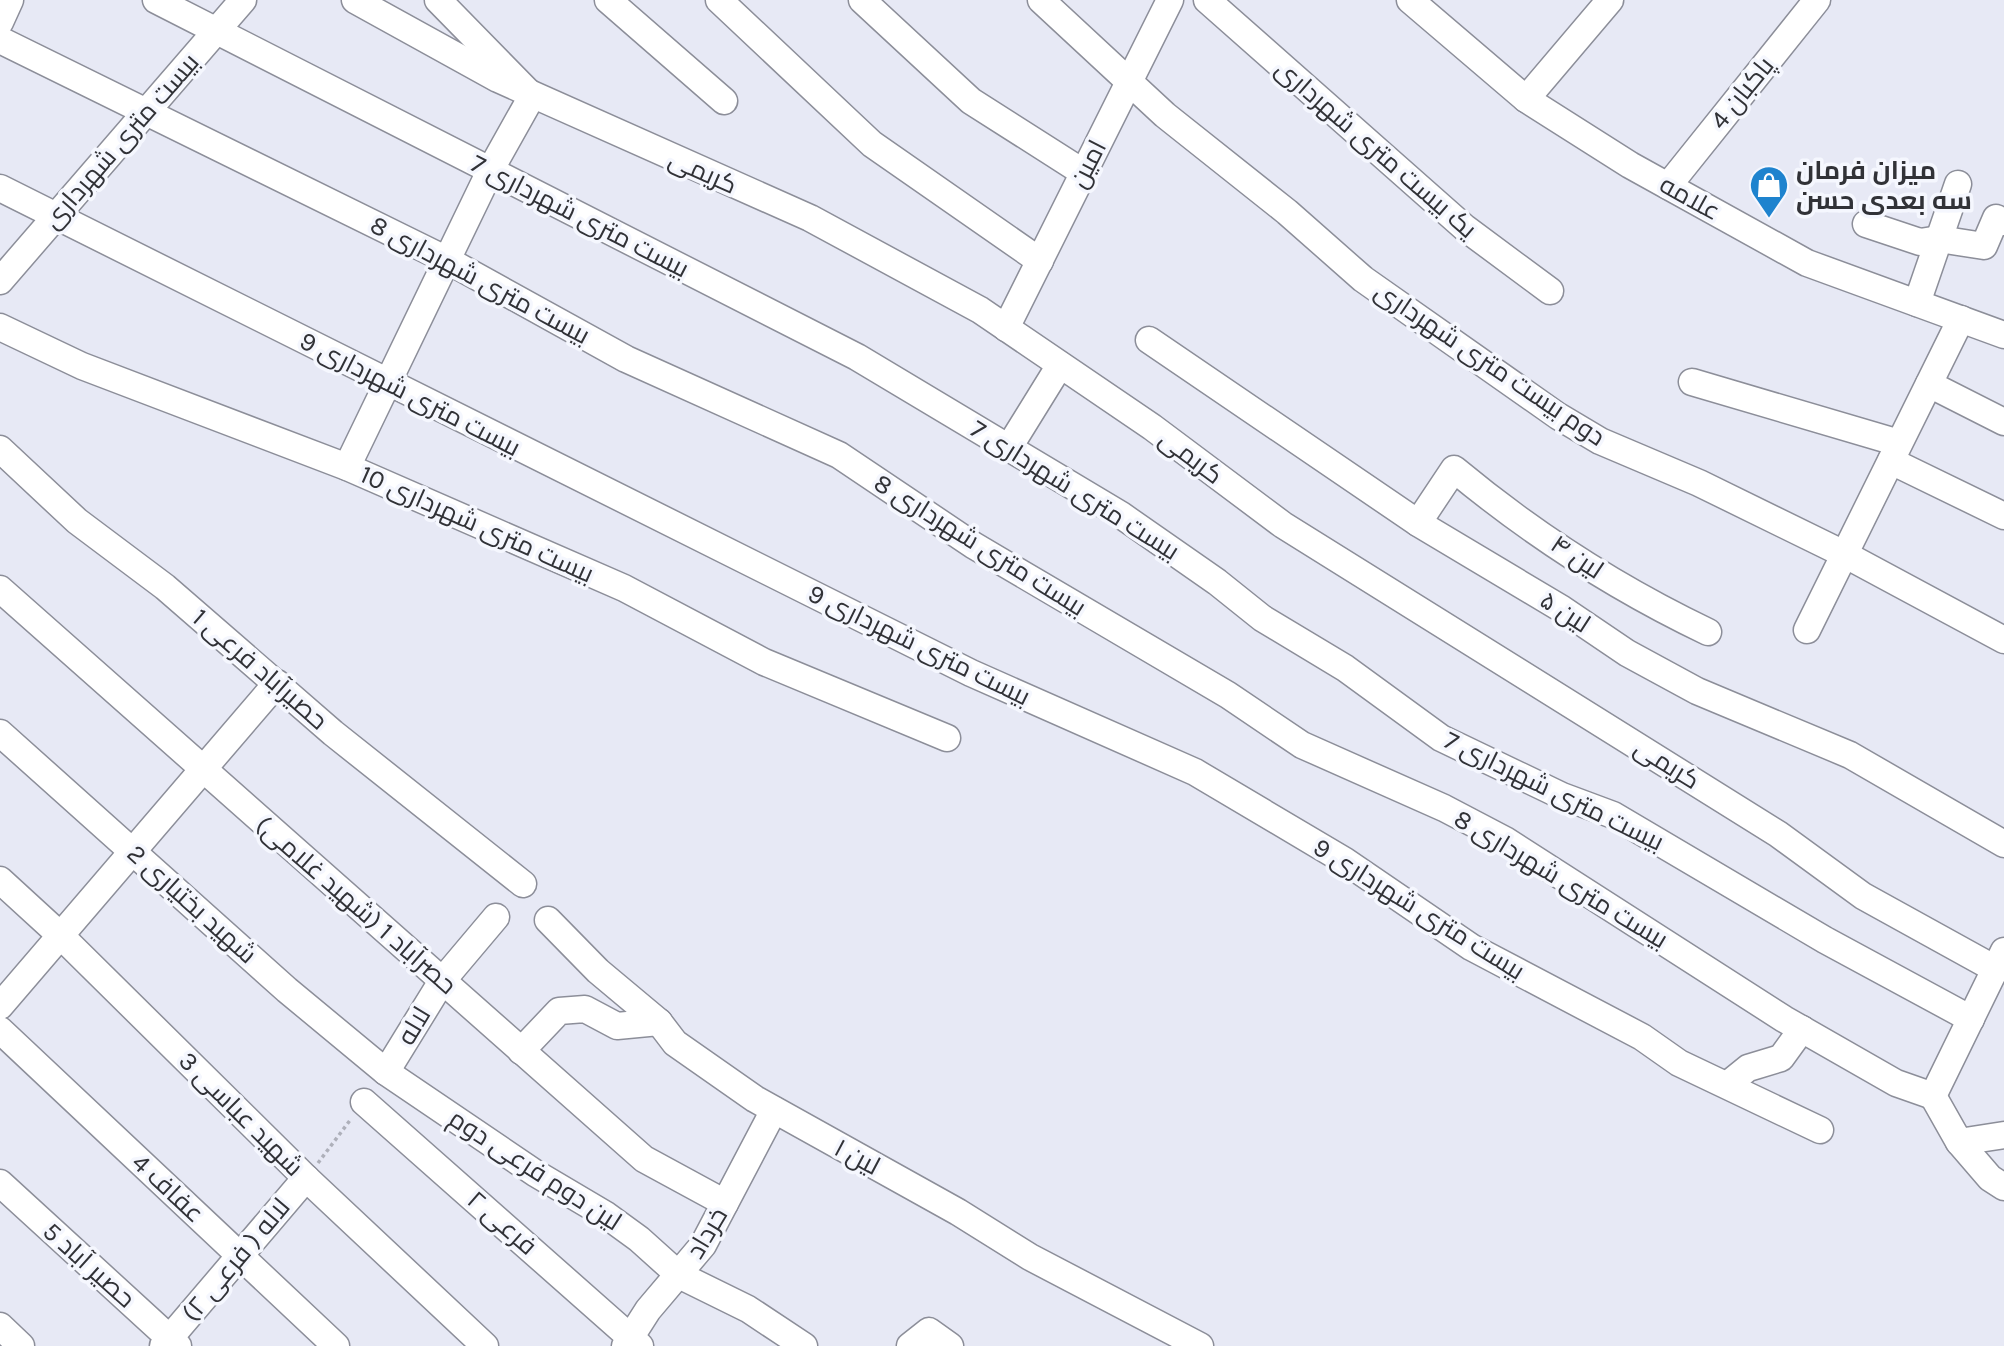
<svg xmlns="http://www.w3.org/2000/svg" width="2004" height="1346" viewBox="0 0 2004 1346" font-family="Karla,Cairo,sans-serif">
<rect width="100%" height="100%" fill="#e7e9f5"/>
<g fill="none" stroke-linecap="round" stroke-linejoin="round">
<g stroke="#8c8e99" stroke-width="29">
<g id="minor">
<polyline points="156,0 857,357 1121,515 1217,582 1262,618 1345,668 1441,738 1562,796 1613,815 1825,940 1971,1019"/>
<polyline points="355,0 498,79 810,218 980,310 1152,427 1283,525 1778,834 1863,896 1997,970"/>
<polyline points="608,0 724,101"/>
<polyline points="719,0 872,144 1040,261"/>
<polyline points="862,0 971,101 1084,173"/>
<polyline points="1041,0 1165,115 1287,212 1363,279 1558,416 1600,441 1699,483 1844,554 2004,640"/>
<polyline points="1207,0 1465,228 1550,291"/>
<polyline points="1410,0 1526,99 1630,165 1807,263 2004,335"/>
<polyline points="0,22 10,0"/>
<polyline points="0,40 447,260 626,359 839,455 973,545 1228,695 1302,745 1444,808 1505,840 1784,1019 1896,1083 1933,1096"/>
<polyline points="1526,99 1610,0"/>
<polyline points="1668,186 1817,0"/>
<polyline points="0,188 971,673 1195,772 1345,861 1471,947 1642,1037 1679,1063 1820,1130"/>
<polyline points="1866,224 1920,242 1939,239 1984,246 1996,218 2004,222"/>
<polyline points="0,281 243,0"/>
<polyline points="1917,303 1958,184"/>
<polyline points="0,327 82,366 347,467 624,588 764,662 947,738"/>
<polyline points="1006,328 1170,0"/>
<polyline points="1149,340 1418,523 1562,609 1627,653 1697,691 1850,755 2004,844"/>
<polyline points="1692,382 1899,443"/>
<polyline points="1929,384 2004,422"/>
<polyline points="0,449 77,521 165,587 333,733 523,884"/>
<polyline points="1008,449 1060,365"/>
<polyline points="1891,461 2004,516"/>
<polyline points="347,467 491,169 532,96 438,0"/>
<path d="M1418,523L1454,469C1531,533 1618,589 1708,632"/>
<polyline points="0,589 644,1159 725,1203"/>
<polyline points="1807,630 1961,319"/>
<polyline points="0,733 287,990 386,1072 535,1173 606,1215 639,1239 679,1275 748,1309 804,1346"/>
<polyline points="0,880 60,935 306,1178 485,1346"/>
<polyline points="548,920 598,971 659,1022 675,1043 755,1099 958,1212 1030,1257 1200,1346"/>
<polyline points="0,1006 277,683"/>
<polyline points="0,1030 336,1346"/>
<polyline points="521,1051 559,1011 585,1009 617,1026 659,1022"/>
<polyline points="386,1072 442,981 496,917"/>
<polyline points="1727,1085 1748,1068 1781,1058 1802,1029"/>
<polyline points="1933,1096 2004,951"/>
<polyline points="1933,1096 1959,1142 2004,1135"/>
<polyline points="364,1102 640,1346"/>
<polyline points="1959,1142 1990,1178 2004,1187"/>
<polyline points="0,1183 178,1346"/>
<polyline points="0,1326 21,1346"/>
<polyline points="163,1346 306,1178"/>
<polyline points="625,1346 648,1310 703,1245 774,1110"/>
<polyline points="910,1346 929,1331 950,1346"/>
</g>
</g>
<polyline stroke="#aeb0ba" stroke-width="3.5" stroke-dasharray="3.5 3.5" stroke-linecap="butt" points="318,1163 351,1119"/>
<use href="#minor" stroke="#fff" stroke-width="26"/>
</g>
<defs>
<g id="shop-pin" transform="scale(2.0125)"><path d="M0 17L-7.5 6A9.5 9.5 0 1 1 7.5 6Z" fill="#1e83ce" stroke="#f5f7fe"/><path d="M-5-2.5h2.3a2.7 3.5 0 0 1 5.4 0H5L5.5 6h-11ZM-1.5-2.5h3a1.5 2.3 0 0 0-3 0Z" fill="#fff"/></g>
</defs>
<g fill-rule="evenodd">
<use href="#shop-pin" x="1769" y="185"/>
</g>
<g text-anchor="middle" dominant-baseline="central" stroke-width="7" stroke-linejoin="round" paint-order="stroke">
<g font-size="26" fill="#313237" stroke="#f5f7fe">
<text transform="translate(1742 93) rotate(-51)">پاکبان 4</text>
<text transform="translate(121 141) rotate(-49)">بیست متری شهرداری</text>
<text transform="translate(1376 149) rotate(41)">یک بیست متری شهرداری</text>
<text transform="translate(1088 164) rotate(-63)">امین</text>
<text transform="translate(703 172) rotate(24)">کریمی</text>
<text transform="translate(1690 198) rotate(29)">علامه</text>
<text transform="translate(580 216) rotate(27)">بیست متری شهرداری 7</text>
<text transform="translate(480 280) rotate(28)">بیست متری شهرداری 8</text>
<text transform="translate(1490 364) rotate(34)">دوم بیست متری شهرداری</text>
<text transform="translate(410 394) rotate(27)">بیست متری شهرداری 9</text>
<text transform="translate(1191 457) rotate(37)">کریمی</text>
<text transform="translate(1075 490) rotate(32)">بیست متری شهرداری 7</text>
<text transform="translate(477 524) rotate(24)">بیست متری شهرداری 10</text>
<text transform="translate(980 545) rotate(32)">بیست متری شهرداری 8</text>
<text transform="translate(1577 557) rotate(34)">لین ۴</text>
<text transform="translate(1565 612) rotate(33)">لین ۵</text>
<text transform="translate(919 645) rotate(26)">بیست متری شهرداری 9</text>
<text transform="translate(260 669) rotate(41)">حصیرآباد فرعی 1</text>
<text transform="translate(1667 764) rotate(32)">کریمی</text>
<text transform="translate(1554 791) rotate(26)">بیست متری شهرداری 7</text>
<text transform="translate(1561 879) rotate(31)">بیست متری شهرداری 8</text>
<text transform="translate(192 904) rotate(42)">شهید بختیاری 2</text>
<text transform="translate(356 905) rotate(41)">حصرآباد 1 (شهید غلامی)</text>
<text transform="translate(1419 909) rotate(32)">بیست متری شهرداری 9</text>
<text transform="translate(414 1026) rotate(-59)">لاله</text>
<text transform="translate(241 1114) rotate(45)">شهید عباسی 3</text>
<text transform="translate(857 1157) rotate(28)">لین ۱</text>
<text transform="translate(535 1170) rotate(33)">لین دوم فرعی دوم</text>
<text transform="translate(168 1188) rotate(43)">عفاف 4</text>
<text transform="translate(502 1223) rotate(41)">۲ فرعی</text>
<text transform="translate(707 1233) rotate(-59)">خرداد</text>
<text transform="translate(236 1260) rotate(-50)">لاله ( فرعی ۲)</text>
<text transform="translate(89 1265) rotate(42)">حصیر آباد 5</text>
</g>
<g font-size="26" font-weight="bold" fill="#313237" stroke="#f5f7fe" text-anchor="start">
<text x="1796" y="170">میزان فرمان<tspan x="1796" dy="30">سه بعدی حسن</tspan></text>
</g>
</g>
</svg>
